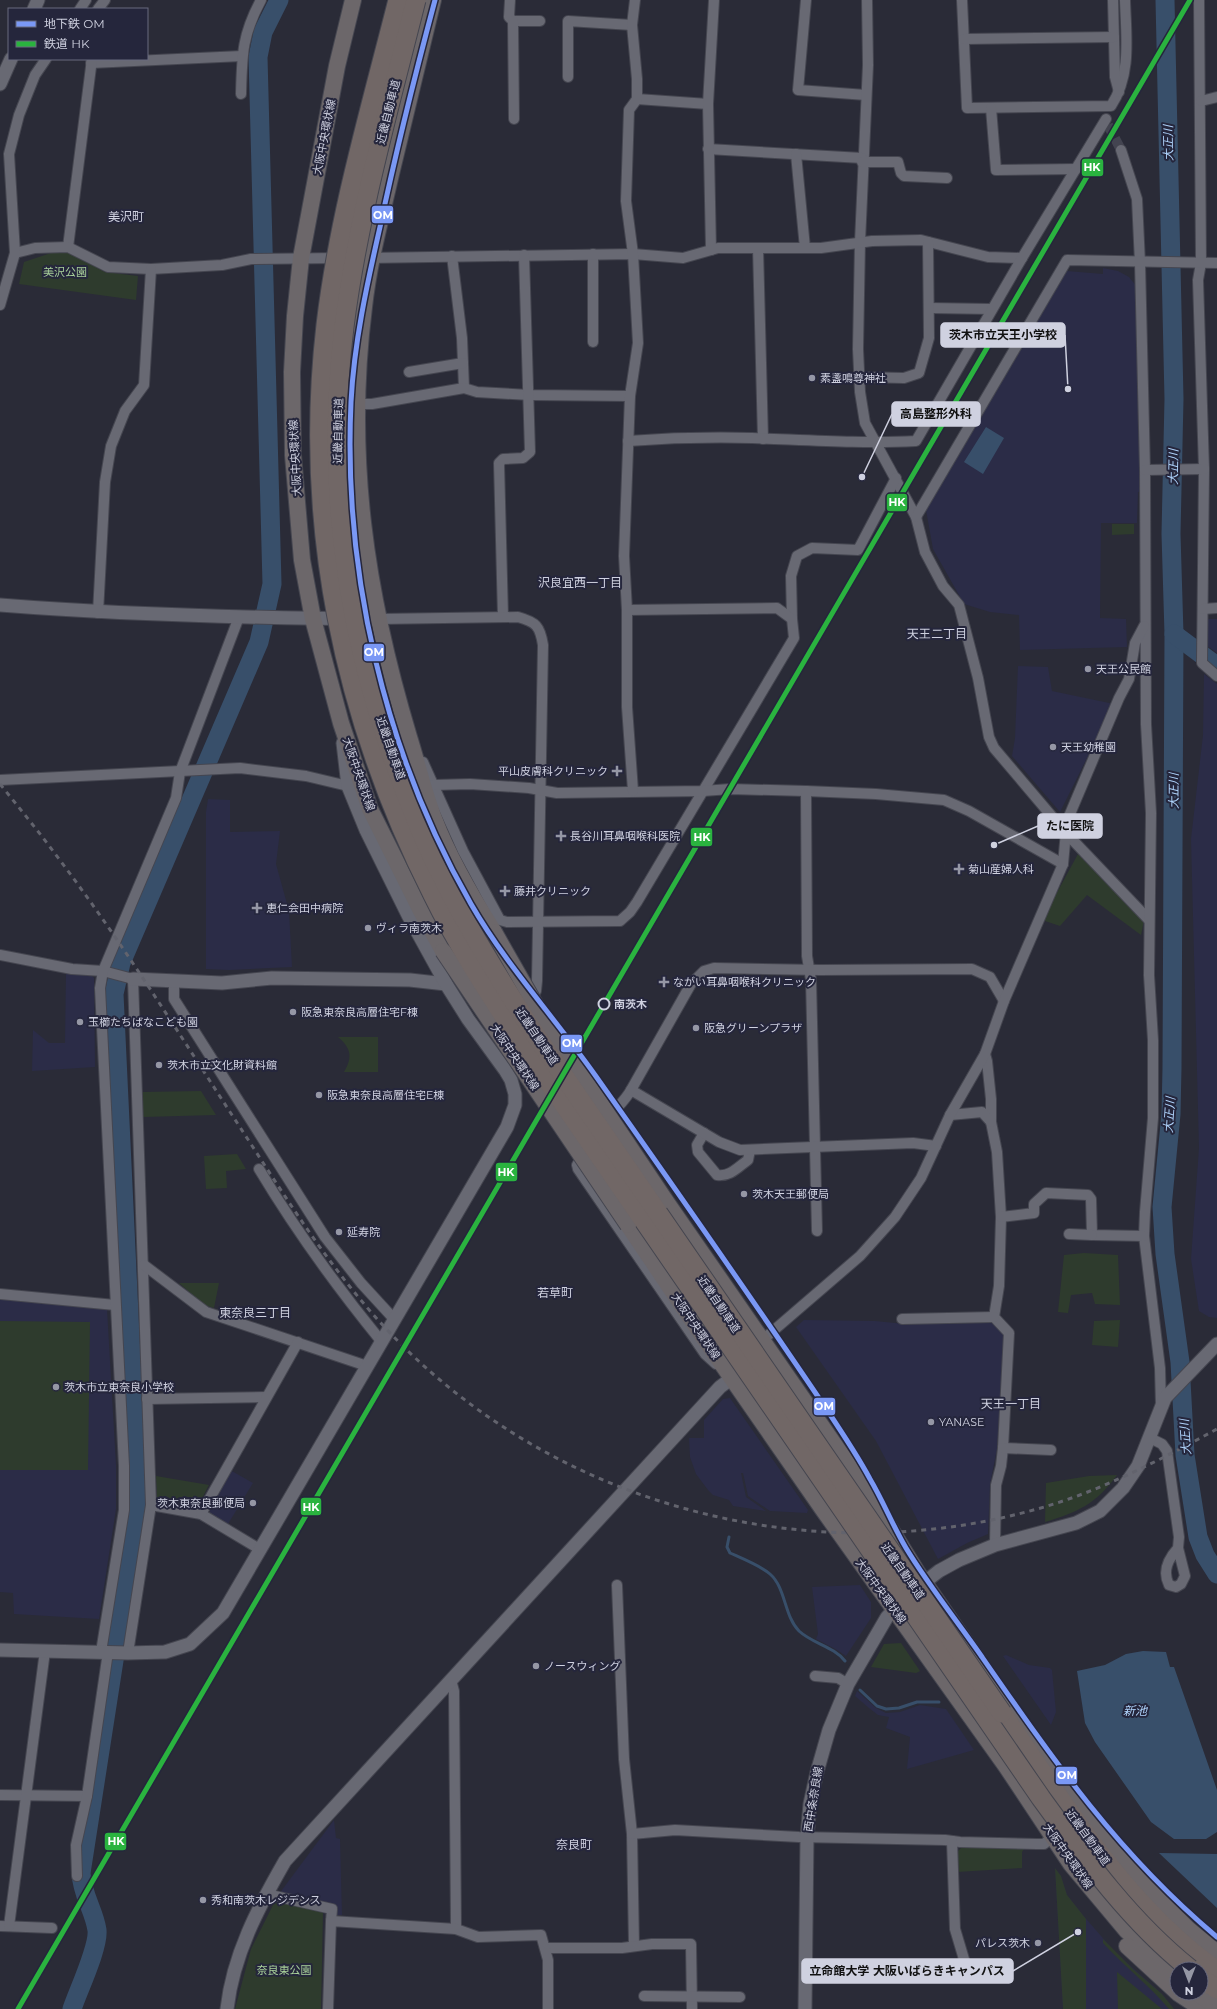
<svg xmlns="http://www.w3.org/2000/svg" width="1217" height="2009" viewBox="0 0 1217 2009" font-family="Montserrat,'Noto Sans JP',sans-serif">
<rect width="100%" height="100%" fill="#2a2b37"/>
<g fill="#2b2c47">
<polygon points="1103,268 1118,271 1129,277 1137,287 1142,491 1138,492 1137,523 1101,523 1100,618 1126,619 1127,647 1020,650 1019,615 990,612 964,604 933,549 926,510 1067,271 1103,274"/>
<polygon points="1207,619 1217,619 1217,653 1206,645"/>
<polygon points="1018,666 1048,667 1052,691 1114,704 1060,812 1012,756 1015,738"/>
<polygon points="1204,674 1217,684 1217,1318 1209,1317 1199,1311 1191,1259 1199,1148 1191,839 1203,735"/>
<polygon points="208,799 230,800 230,832 280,831 276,864 289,911 292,967 229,970 206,969 206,812"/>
<polygon points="88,972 94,978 95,1067 32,1071 33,1030 49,1043 65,1043 66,973"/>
<polygon points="0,1296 107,1309 116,1465 116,1509 99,1619 14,1614 13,1593 0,1592"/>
<polygon points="804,1320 875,1321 905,1324 992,1323 1004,1334 997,1449 990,1484 988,1534 967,1543 938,1559 876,1441 796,1327"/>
<polygon points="730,1398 808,1510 807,1513 770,1511 748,1496 743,1473 741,1473 746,1497 766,1511 733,1506 729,1500 713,1495 708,1490 696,1474 690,1457 689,1438 704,1438 704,1420 723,1399"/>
<polygon points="230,1470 253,1483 228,1524 210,1514 209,1507"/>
<polygon points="860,1585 871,1602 871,1618 846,1656 837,1650 816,1639 818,1634 812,1587"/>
<polygon points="1006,1655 1029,1665 1050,1668 1052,1670 1056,1712 1051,1725 1003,1656"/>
<polygon points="857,1691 876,1708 886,1713 900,1712 920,1705 946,1709 974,1750 907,1769 910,1737 886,1728 889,1717 878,1715 869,1708 855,1696"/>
<polygon points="334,1820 336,1838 340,1839 342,1915 332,1915 279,1894"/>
<polygon points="1055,1868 1061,1876 1067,1895 1081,1913 1115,1952 1162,1994 1174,2009 1063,2009"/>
</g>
<g fill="#2e3b2d">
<polygon points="51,253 70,253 105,272 138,276 136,300 19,284 24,262"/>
<polygon points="1112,524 1134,524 1134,534 1112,535"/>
<polygon points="1078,854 1144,921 1141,935 1087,895 1060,926 1042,920"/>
<path d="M338,1037H378V1072H344C353,1057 351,1048 338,1037Z"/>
<polygon points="201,1091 216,1115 143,1117 142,1092"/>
<polygon points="237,1154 246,1169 226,1171 227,1188 206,1189 204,1156"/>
<polygon points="1084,1253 1118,1255 1120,1305 1095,1304 1092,1293 1071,1295 1068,1313 1058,1312 1064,1255"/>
<polygon points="179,1283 219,1283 214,1308 204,1305"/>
<polygon points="1120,1320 1118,1347 1092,1345 1094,1321"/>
<polygon points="0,1321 90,1322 88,1470 0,1470"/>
<path d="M1117,1475C1096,1504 1078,1512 1045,1522L1046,1483L1089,1476Z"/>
<path d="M156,1476L209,1485C206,1490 203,1498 199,1502C190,1510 165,1504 157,1497Z"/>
<polygon points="901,1643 920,1671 916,1673 871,1667 884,1644"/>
<polygon points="962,1847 1024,1849 1022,1852 1022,1868 957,1872 956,1853"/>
<polygon points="1055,1868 1061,1876 1067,1895 1086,1919 1086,2009 1063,2009"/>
<polygon points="275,1901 323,1912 321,2009 235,2009 251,1949"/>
<path d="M1103,1939L1133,1969L1162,1994L1174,2009H1169C1149,1985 1124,1966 1103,1943Z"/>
<polygon points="1117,1972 1162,2009 1118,2009"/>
</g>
<g fill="#384f6a">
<polygon points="986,427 1004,438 983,474 964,462"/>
<polygon points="1143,1651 1166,1652 1170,1667 1174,1667 1217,1790 1217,1832 1206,1839 1174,1839 1151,1822 1095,1742 1085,1723 1077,1671 1105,1665 1126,1654"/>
<polygon points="1159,1853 1217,1854 1217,1908"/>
</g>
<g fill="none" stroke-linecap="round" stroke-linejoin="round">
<g stroke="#384f6a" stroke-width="3">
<path d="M729,1537L727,1547L730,1553C741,1558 761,1566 770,1574C786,1588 784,1616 799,1631C813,1644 833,1646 845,1661"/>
<polyline points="860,1690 877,1706 886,1709 899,1708 917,1702 939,1702"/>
</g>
<g stroke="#384f6a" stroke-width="19">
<polyline points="1165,0 1174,399 1171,534 1174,634 1172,1068 1171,1114 1162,1207 1165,1254 1180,1362 1185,1455 1198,1537 1205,1555 1217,1574"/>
<polyline points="1174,634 1217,666"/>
<path d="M72,2009C78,1991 99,1947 97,1930C94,1910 82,1895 81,1873L138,1506L114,994L121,963L259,642L272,584L258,57L263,32L279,0"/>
</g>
<polyline stroke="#434450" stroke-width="10" stroke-dasharray="10 5" stroke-linecap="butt" points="1108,125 1121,150"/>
<g stroke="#454650" stroke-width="12">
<g id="minor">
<polyline points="510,0 509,17 513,21 540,21"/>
<polyline points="806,0 798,90 866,95"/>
<polyline points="867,0 868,65 860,242 858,349 860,392 865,423 916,517 925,552 943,586 959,605 978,678 989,737 994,748 1066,833 1149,920"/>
<path d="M962,0L967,108L1111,106C1132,74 1126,36 1125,0"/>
<polyline points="1113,0 1115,77 1119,92"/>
<polyline points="1199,0 1201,263 1198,280 1204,469 1202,663 1217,676"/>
<polyline points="80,9 86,0"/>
<polyline points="98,9 105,0"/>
<polyline points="513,21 514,119"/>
<polyline points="964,39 1114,37"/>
<polyline points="91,63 242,56"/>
<polyline points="568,77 568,21 632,25"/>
<path d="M241,94C242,55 242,35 261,0"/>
<polyline points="637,99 708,104"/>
<polyline points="1201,101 1217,97"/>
<polyline points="991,108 996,170 1076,169"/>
<polyline points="708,149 862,158"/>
<polyline points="1121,150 1137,199 1140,263 1145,470 1146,724 1151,813 1149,975 1153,1040 1153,1118 1145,1212 1144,1236 1160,1368 1161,1407"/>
<polyline points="796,154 805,248"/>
<polyline points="862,162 898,162 901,173 904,176 947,178"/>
<polyline points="68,247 92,59"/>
<polyline points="758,248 763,439"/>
<polyline points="711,250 708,104 714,0"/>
<polyline points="15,253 35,248 68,247 108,267 151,269 222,265 251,259 339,258"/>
<polyline points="593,254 593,342"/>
<polyline points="452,256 462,338 464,388"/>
<polyline points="367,258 633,254 683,258 718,248 821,248 872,241 921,240 988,257 1022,258"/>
<polyline points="0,305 15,253 9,154 19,115 35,75 46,59"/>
<polyline points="929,308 992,309"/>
<polyline points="409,372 463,363"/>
<polyline points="859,377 904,378 919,373 929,338 928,242"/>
<polyline points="356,404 372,404 464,388 477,392 530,395 630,396"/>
<path d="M628,441C669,438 711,437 752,438C807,440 861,444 916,441L1022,258L1106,119"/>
<polyline points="1145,470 1204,469"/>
<polyline points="916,517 1067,260 1217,263"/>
<polyline points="1203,609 1217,608"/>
<polyline points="98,613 105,482 111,446 125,411 144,385 151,269"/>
<polyline points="503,617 499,463 503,459 523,458 530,452 524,255"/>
<path d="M378,619L518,617C536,622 540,626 543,645L537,981L536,991L528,1000"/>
<polyline points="792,619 791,576 797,556 812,548 858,550 896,478"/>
<polyline points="423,762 463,851 500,920 507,922 620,921 630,912 637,902 794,638 792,619 777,608 627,610"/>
<polyline points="0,780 240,768 306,776 348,786"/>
<polyline points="433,785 470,784 529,788 557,793 703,791 730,789 806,791 876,794 944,800 969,811 1063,864"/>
<polyline points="633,791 627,707 627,610 624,556 630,396 638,343 633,254 626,201 629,110 637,99 637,79 632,25 635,0"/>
<polyline points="806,791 807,956 811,980 817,1231"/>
<polyline points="0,955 72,969 103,971 133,979 151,1505 128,1653"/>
<polyline points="174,981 174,999 325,1237 361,1283 394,1319"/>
<polyline points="985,1054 987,1061 991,1099 991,1122 997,1152 1001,1217 999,1286 994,1317 1009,1333 1003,1448 1001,1466 996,1485 995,1545"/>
<polyline points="950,1115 982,1112 991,1122"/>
<path d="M606,1121C614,1110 625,1101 631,1090"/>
<path d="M704,1133L697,1145L698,1152L717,1175C730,1177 738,1167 748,1160L750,1150"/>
<polyline points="936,1146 913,1143 740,1150 719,1142 631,1090 691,984 704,971 714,968 820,970 972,969 990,977 1004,1001"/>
<polyline points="584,1154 577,1165 578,1169 705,1354 716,1364"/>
<path d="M259,1169C295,1229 337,1287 381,1341"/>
<polyline points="1001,1217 1034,1213 1034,1204 1046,1193 1088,1195 1091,1199 1092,1235 1144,1236"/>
<polyline points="1069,1234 1092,1235"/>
<polyline points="144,1265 206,1312 367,1366"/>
<polyline points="0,1294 115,1305"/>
<polyline points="902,1319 994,1317"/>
<polyline points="766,1337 860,1256 895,1217 921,1178 950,1115 985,1054 1004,1001 1063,864 1067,821 1119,698 1129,679 1135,643 1144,626"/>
<polyline points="147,1399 266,1397"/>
<path d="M1150,1438L1162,1444L1167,1451L1179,1537L1178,1548L1185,1576L1181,1584L1176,1587L1169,1585C1162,1571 1168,1559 1178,1548"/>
<polyline points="1003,1448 1051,1450"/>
<polyline points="151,1505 201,1514 261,1550"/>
<polyline points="201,1514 298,1342"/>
<polyline points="617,1585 624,1759 632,1834 634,1946"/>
<polyline points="101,1652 124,1510 124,1466 100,988 103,971 176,798 180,772 239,617"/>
<polyline points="815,1676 838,1678 848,1684"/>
<polyline points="451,1680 454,1691 456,1929"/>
<polyline points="0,1795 87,1796"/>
<polyline points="632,1834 675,1830 799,1837 945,1840 960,1842 1037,1844 1044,1844 1053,1836"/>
<polyline points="952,1841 955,1929 969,1976"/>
<polyline points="77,1876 76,1845 87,1796 108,1652"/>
<polyline points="266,1894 332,1909 331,1921"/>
<polyline points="0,1926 52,1928"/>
<polyline points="9,1926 45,1651"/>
<polyline points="546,1948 622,1948 652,1944 691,1944 692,2009"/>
<polyline points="644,1996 740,1997"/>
<polyline points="328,2009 331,1921 456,1929 478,1937 541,1935 548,1960 548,2009"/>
</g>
</g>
<g stroke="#454650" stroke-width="15">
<g id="tertiary">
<polyline points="34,9 38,0"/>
<polyline points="0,84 11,59"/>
<path d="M0,605C126,615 252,618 378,619"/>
<polyline points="133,979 222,983 272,978 410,980 446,984"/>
<polyline points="916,1589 939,1571 959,1560 995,1545 1076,1523 1100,1511 1123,1488 1138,1466 1165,1398 1217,1344"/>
<polyline points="0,1650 128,1653 165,1652 190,1644 223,1613 507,1127 515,1105 515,1094 511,1080 505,1070 468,1019 446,984 408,915 366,830 348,786 343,743"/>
<path d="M227,2009C233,1955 258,1908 285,1861L720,1387L732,1378"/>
<polyline points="805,2009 807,1837 810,1804 817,1772 829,1730 848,1684 887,1617 901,1603"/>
</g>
</g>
<g stroke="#454650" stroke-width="18">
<g id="primary">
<polyline points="353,0 337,66 301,258 295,316 292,372 293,455 302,560 313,619 341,723 370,809 421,911 443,951"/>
<path d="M433,0C419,58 405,116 391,174C381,218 369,262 364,307C345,457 366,594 409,737C418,765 424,794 435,821C450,860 472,897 494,932"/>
<polyline points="665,1200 870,1496 917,1572 1076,1803 1139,1880 1188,1929 1217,1953"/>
<polyline points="628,1225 704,1338 824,1511 1006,1766 1071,1864 1127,1931 1177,1978"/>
<polyline points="1127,1946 1177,1992"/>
<polyline points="1178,1993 1202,2009"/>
<polyline points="1197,1993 1217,2007"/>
</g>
</g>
<g stroke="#454650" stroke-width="21">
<g id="motorway">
<path d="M1002,1713C1065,1805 1125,1906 1217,1971"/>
<polyline points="1201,1978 1217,1989"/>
</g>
</g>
<use href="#minor" stroke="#686973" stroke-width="10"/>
<use href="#tertiary" stroke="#686973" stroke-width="13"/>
<use href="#primary" stroke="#6c676a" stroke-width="16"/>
<use href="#motorway" stroke="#716766" stroke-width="19"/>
<path stroke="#62636d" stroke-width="3" stroke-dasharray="5 5" stroke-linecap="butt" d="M0,784C20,809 40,833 59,859C121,941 176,1029 232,1115C278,1185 322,1258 379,1321C542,1502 803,1575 1037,1509C1099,1492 1160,1460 1217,1429"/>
<g stroke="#454650" stroke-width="18" stroke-linecap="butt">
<g id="primary-bridge">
<polyline points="494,932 543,1018 665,1200"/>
<polyline points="443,951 628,1225"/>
</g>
</g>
<g stroke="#454650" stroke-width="21" stroke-linecap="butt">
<g id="motorway-bridge">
<path d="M398,0C371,107 339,215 326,325C303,524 343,717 433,895C457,944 487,990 517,1036L1041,1798C1086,1860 1130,1921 1190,1969"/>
<path d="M416,0C389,108 358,216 344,327C323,502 351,662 418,824C447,895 489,962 530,1027L1002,1713"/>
</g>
</g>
<use href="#primary-bridge" stroke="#6c676a" stroke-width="16"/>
<use href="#motorway-bridge" stroke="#716766" stroke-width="19"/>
<g stroke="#25263c" stroke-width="8">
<polyline id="rail-1" points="18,2009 1190,0"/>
</g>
<use href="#rail-1" stroke="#2ab33f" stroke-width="5"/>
<g stroke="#25263c" stroke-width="8">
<path id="metro-1" d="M435,0C415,75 396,151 380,227C367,284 354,343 351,402C343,574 385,754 471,904C506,965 554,1017 595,1075C672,1184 748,1293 823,1404C839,1428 856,1453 870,1479C883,1501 893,1526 906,1548C929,1586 957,1621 982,1657C1054,1761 1119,1855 1217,1937"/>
</g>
<use href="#metro-1" stroke="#7a98f5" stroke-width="5"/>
</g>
<g fill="#9597a5" stroke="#25263c" stroke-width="1.5">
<circle cx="812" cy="378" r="4"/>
<circle cx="1088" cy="669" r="4"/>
<circle cx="1053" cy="747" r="4"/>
<path d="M615 765h4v4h4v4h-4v4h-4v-4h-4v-4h4z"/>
<path d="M559 830h4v4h4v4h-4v4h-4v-4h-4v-4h4z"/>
<path d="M957 863h4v4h4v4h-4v4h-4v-4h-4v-4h4z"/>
<path d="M503 885h4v4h4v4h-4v4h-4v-4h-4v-4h4z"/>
<path d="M255 902h4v4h4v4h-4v4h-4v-4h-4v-4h4z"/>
<circle cx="368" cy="928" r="4"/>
<path d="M662 976h4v4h4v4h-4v4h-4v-4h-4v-4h4z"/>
<circle cx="293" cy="1012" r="4"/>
<circle cx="80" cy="1022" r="4"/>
<circle cx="696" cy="1028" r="4"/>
<circle cx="159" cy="1065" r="4"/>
<circle cx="319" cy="1095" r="4"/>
<circle cx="744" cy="1194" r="4"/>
<circle cx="339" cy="1232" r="4"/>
<circle cx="56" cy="1387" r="4"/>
<circle cx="931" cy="1422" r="4"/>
<circle cx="253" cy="1503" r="4"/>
<circle cx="536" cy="1666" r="4"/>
<circle cx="203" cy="1900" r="4"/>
<circle cx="1038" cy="1943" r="4"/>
</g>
<circle fill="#25263c" stroke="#cfd1e0" stroke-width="2" cx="604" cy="1004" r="5.5"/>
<g text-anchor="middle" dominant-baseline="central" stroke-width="4" stroke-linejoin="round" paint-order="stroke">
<g font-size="11" fill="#cfd1e0" stroke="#25263c">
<text transform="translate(388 112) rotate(-76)">近畿自動車道</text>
<text transform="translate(324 137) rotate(-79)">大阪中央環状線</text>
<text transform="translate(338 431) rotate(-89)">近畿自動車道</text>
<text transform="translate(295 458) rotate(-93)">大阪中央環状線</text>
<text transform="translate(391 748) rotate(71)">近畿自動車道</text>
<text transform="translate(359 774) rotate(71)">大阪中央環状線</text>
<text transform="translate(537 1036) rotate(56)">近畿自動車道</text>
<text transform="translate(515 1057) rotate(56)">大阪中央環状線</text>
<text transform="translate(719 1304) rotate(56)">近畿自動車道</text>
<text transform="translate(696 1326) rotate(56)">大阪中央環状線</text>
<text transform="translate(903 1571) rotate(55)">近畿自動車道</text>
<text transform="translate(881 1591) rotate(54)">大阪中央環状線</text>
<text transform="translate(813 1799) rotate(-81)">西中条奈良線</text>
<text transform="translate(1088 1837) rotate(54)">近畿自動車道</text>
<text transform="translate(1068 1856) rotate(55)">大阪中央環状線</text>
</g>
<g font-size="11" fill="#a9d19a" stroke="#25263c">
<text x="65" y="272">美沢公園</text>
<text x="284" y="1970">奈良東公園</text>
</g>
<g font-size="11" fill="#cfd1e0" stroke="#25263c" text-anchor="start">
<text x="820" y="378">素盞鳴尊神社</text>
<text x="1096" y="669">天王公民館</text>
<text x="1061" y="747">天王幼稚園</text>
<text x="608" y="771" text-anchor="end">平山皮膚科クリニック</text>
<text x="570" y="836">長谷川耳鼻咽喉科医院</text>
<text x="968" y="869">菊山産婦人科</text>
<text x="514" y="891">藤井クリニック</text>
<text x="266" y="908">恵仁会田中病院</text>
<text x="376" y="928">ヴィラ南茨木</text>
<text x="673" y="982">ながい耳鼻咽喉科クリニック</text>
<text x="301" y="1012">阪急東奈良高層住宅F棟</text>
<text x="88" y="1022">玉櫛たちばなこども園</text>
<text x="704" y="1028">阪急グリーンプラザ</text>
<text x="167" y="1065">茨木市立文化財資料館</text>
<text x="327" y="1095">阪急東奈良高層住宅E棟</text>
<text x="752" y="1194">茨木天王郵便局</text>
<text x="347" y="1232">延寿院</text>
<text x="64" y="1387">茨木市立東奈良小学校</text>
<text x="939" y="1422">YANASE</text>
<text x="245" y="1503" text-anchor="end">茨木東奈良郵便局</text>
<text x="544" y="1666">ノースウィング</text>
<text x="211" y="1900">秀和南茨木レジデンス</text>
<text x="1030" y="1943" text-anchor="end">パレス茨木</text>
</g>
<g font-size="11" font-weight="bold" fill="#cfd1e0" stroke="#25263c" text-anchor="start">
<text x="614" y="1004">南茨木</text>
</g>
<g font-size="12" font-style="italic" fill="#afd3fc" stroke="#25263c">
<text transform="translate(1168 143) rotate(-91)">大正川</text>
<text transform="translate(1173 467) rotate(-89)">大正川</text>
<text transform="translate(1173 791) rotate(-90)">大正川</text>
<text transform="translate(1169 1115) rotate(-86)">大正川</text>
<text transform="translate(1185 1437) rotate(-94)">大正川</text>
<text x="1135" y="1710">新池</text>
</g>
<g font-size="12" fill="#cfd1e0" stroke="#25263c">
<text x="126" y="216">美沢町</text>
<text x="580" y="582">沢良宜西一丁目</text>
<text x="937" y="633">天王二丁目</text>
<text x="555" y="1292">若草町</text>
<text x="255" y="1312">東奈良三丁目</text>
<text x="1011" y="1403">天王一丁目</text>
<text x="574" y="1844">奈良町</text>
</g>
</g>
<path fill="none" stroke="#cfd1e0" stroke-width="1.5" d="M1068 389L1065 335M862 477L892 414M994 845L1038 826M1078 1932L1013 1971"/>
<g fill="#cfd1e0" stroke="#25263c" stroke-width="1.5">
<circle cx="1068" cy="389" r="4"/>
<circle cx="862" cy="477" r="4"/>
<circle cx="994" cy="845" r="4"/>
<circle cx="1078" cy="1932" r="4"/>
</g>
<g fill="#cfd1e0" stroke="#cfd1e0" stroke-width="1.5">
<rect x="941" y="323" width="124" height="24" rx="4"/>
<rect x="892" y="402" width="88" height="24" rx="4"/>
<rect x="1038" y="814" width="64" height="24" rx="4"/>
<rect x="802" y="1959" width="211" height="24" rx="4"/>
</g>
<g font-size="12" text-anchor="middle" font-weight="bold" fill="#111">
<text x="1003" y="339">茨木市立天王小学校</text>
<text x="936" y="418">高島整形外科</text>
<text x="1070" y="830">たに医院</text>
<text x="907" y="1975">立命館大学 大阪いばらきキャンパス</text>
</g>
<g stroke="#25263c" stroke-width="1.5">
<rect x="1081" y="158" width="23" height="19" rx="4" fill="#2ab33f"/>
<rect x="371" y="205" width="23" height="19" rx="4" fill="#7a98f5"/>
<rect x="886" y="493" width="22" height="19" rx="4" fill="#2ab33f"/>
<rect x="363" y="643" width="22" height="19" rx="4" fill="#7a98f5"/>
<rect x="690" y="827" width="23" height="20" rx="4" fill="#2ab33f"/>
<rect x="560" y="1034" width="23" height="19" rx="4" fill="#7a98f5"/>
<rect x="495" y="1162" width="23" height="20" rx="4" fill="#2ab33f"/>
<rect x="813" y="1397" width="23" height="19" rx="4" fill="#7a98f5"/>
<rect x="300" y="1497" width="22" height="19" rx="4" fill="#2ab33f"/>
<rect x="1055" y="1766" width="23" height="19" rx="4" fill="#7a98f5"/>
<rect x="104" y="1832" width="23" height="19" rx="4" fill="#2ab33f"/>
</g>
<g font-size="11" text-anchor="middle" font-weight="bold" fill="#fff">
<text x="1092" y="171">HK</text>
<text x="383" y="219">OM</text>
<text x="897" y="506">HK</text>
<text x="374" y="656">OM</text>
<text x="702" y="841">HK</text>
<text x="572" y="1047">OM</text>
<text x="506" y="1176">HK</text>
<text x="824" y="1410">OM</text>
<text x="311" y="1511">HK</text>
<text x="1067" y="1779">OM</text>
<text x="116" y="1845">HK</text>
</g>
<rect x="8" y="8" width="140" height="52" fill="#25263c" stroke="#696a7e"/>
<rect x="16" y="21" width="20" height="6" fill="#7a98f5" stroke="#696a7e"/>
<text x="44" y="28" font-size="12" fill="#cfd1e0">地下鉄 OM</text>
<rect x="16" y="41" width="20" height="6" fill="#2ab33f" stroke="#696a7e"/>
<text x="44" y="48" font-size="12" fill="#cfd1e0">鉄道 HK</text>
<g transform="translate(1189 1981) rotate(180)"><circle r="19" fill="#25263c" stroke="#696a7e"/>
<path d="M0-3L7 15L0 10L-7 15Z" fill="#9597a5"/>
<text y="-6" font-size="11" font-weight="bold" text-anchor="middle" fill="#cfd1e0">N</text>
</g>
</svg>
